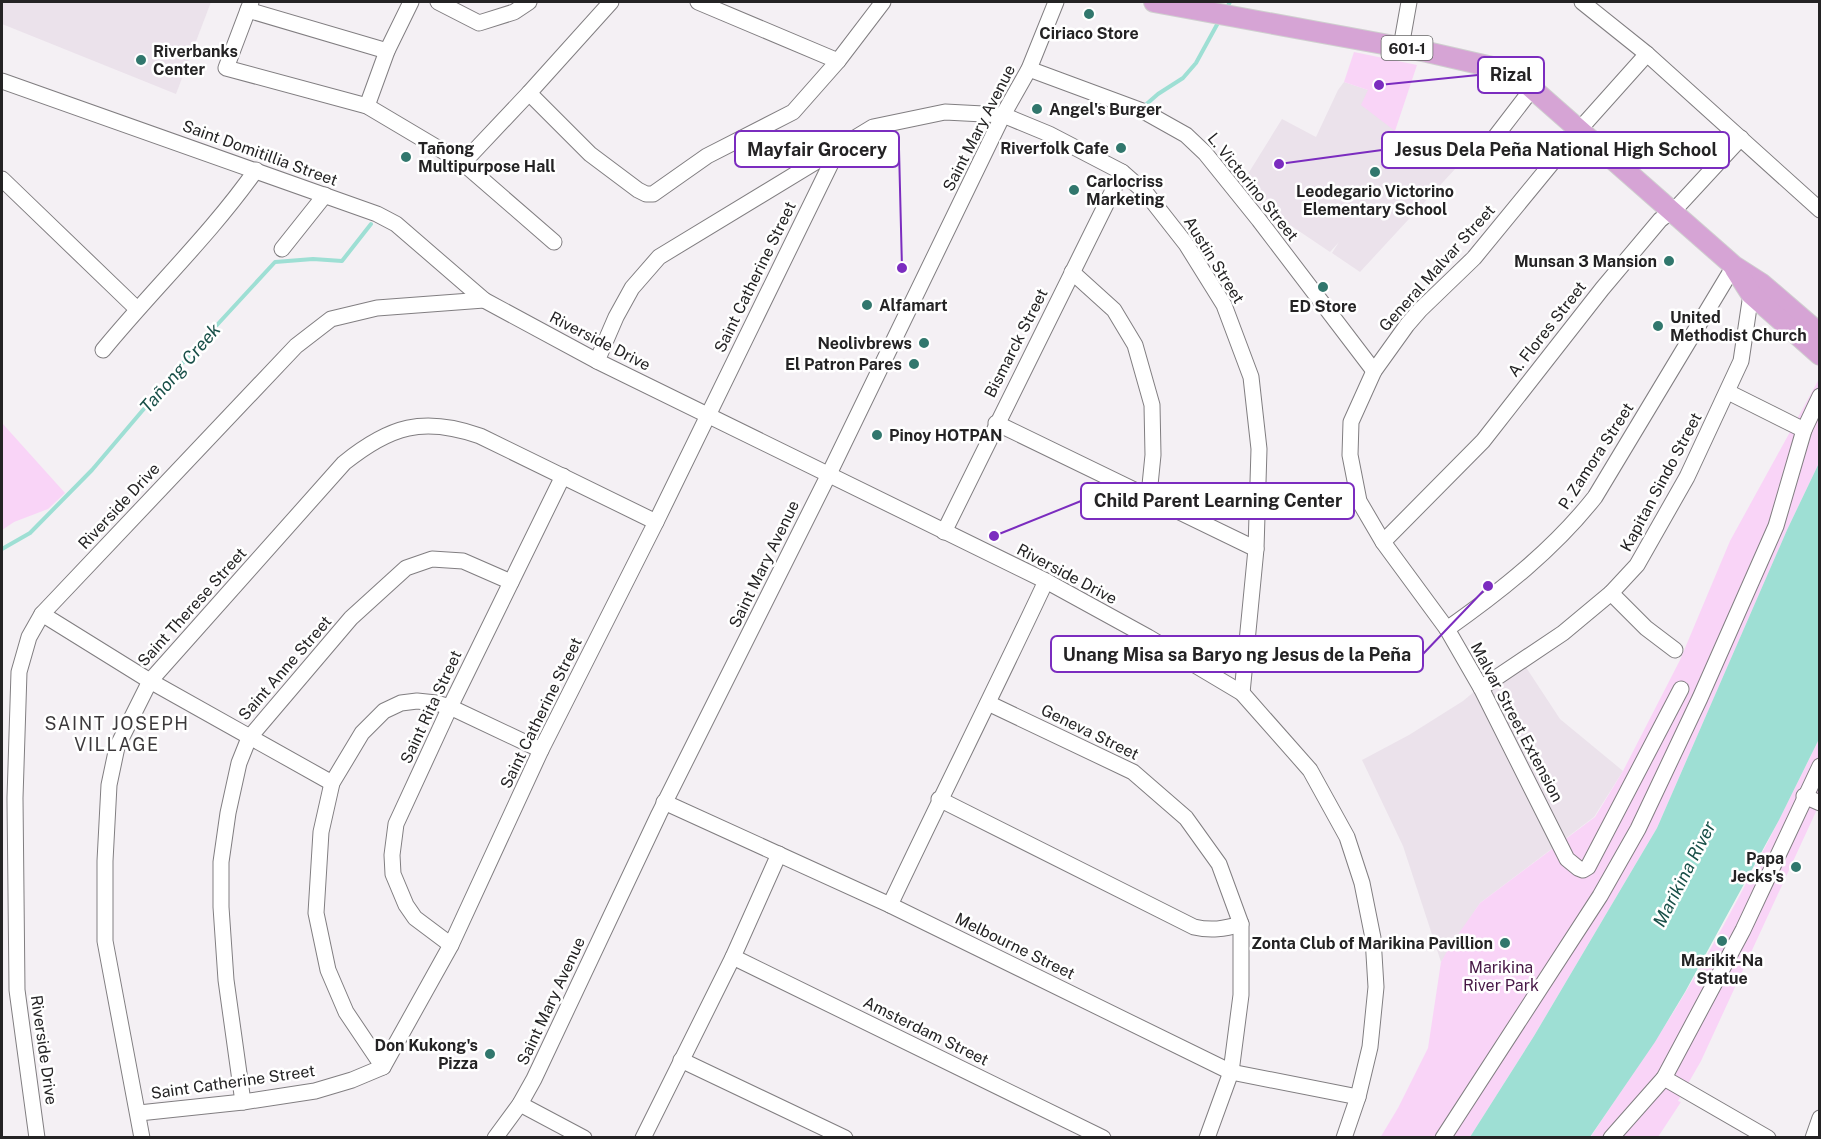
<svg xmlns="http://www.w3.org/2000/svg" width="1821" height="1139" viewBox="0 0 1821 1139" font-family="'Public Sans',sans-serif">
<rect width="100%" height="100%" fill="#f4f0f4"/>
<g fill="#ebe2eb">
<polygon points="2,2 211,2 176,94 2,24"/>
<polygon points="1344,82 1368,90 1395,131 1449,135 1468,155 1360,272 1332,253 1339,242 1330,252 1238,190 1282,119 1316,137 1338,90"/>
<polygon points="1518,655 1560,719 1623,771 1594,817 1480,903 1441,962 1403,846 1362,760 1409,735 1463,701"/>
</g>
<g fill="#f9d4f7">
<polygon points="1354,52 1417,65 1395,131 1361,105 1368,90 1344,82"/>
<polygon points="1819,379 1819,463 1787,530 1657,828 1534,1036 1470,1137 1380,1138 1398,1108 1428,1048 1441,962 1450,946 1480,903 1595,817 1623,771 1680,660 1730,541"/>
<polygon points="2,423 65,493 48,509 14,522 2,530"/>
<path d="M1819,739V805L1701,1061L1678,1101L1681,1102L1658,1137L1590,1138C1622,1089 1656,1042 1685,993C1734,910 1777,825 1819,739Z"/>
</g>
<polygon fill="#9edfd4" points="1819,463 1819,739 1779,820 1685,992 1655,1042 1590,1137 1470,1137 1534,1036 1657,828 1787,530"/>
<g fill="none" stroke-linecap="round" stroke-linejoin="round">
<g stroke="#9edfd4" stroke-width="4">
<polyline points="1226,9 1230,2"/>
<polyline points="1142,108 1158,94 1183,78 1196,63 1219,21"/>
<polyline points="2,549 30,533 92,470 193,351 275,262 313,259 342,261 371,224"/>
</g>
<g stroke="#817e81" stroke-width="17">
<g id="minor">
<polyline points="251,2 226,68 367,106 463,163 554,242"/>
<polyline points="438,2 479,23 514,12 529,2"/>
<polyline points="698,2 838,61"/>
<polyline points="1582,2 1647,54 1820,210"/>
<polyline points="248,10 387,51"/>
<polyline points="1401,47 1409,2"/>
<polyline points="1647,54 1579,130 1474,258 1420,310 1407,325 1374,371 1351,422 1350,455 1359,501 1383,542 1447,629 1481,688 1567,859 1578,868 1583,870 1588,867 1681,689"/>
<polyline points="1029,69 1145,112 1186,135 1205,153 1259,220 1374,371"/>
<polyline points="2,81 377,214 396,224 484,300 597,361 1046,581 1148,637 1242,693 1310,770 1347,837 1362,883 1373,938 1376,987 1370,1047 1358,1097 1344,1138"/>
<polyline points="529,93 590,154 638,190 646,194 653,194 707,156 793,112 838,61 883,2"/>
<polyline points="367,106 387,51 411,2"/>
<polyline points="1489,145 1532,89"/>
<polyline points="463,163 529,93 611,2"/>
<polyline points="2,179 137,309"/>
<polyline points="282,249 325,195"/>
<polyline points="1072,272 1114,310 1135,345 1152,405 1153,455 1149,495"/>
<path d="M103,350C153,289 211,234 256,170"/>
<polyline points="597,361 616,317 632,288 659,257 873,127 945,112 1003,115 1049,134 1122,172 1146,193 1186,244 1224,305 1251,377 1259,449 1256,549 1242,693"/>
<polyline points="1728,392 1804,430"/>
<polyline points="996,423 1256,549"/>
<polyline points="944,532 1122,172"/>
<polyline points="1383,542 1483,441 1602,289 1660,220 1680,204 1741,138"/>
<polyline points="1611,593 1646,628 1675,650"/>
<polyline points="42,614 150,681 332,783"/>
<path d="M1447,629C1501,591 1554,549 1595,497L1734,266"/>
<polyline points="1481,688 1563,633 1611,593 1637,565 1687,477 1741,361 1751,294"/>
<polyline points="988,703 1133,772 1186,818 1219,864 1241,924 1241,995 1231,1072 1207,1138"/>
<polyline points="1804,796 1820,803"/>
<path d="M939,799L1194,927C1211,931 1224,929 1241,924"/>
<polyline points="664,802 890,905 1231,1072 1358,1097"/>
<path d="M890,905C941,797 995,690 1046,581"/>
<polyline points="451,945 415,918 406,905 393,874 392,855 396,824 450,707 563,476"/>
<polyline points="733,957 1103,1138"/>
<polyline points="681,1060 845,1138"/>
<polyline points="383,1067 346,1012 328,970 316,913 321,832 332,783 362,733 384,711 401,703 417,701 436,703 450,707 541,750"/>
<polyline points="1664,1078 1768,1138"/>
<polyline points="243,1102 226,980 221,907 221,862 228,813 239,763 249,738 351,618 406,568 432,559 463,561 511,582"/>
<polyline points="520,1104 584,1138"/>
<polyline points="139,1113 243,1102 315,1091 352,1080 383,1067 451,945 541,750 656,522 838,149"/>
<polyline points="37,1138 17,990 15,798 19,672 29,637 42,614 296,346 331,319 377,308 484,300"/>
<path d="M142,1138L105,941V861L109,785L117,747L150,681L344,463C390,426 423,416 480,436L656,522"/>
<polyline points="495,1138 520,1104 534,1079 659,814 829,474 1003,115 1029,69 1056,2"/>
<polyline points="643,1138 733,957 779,854"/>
<polyline points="1443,1138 1600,896 1638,829 1700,698 1776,526 1804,430 1820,396"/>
<polyline points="1611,1138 1664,1078 1743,930 1820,766"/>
<polyline points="1813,1138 1820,1118"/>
</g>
</g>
<g stroke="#cfcfcf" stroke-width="22">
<g id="major">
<polyline points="1154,2 1427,52 1501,69 1512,74 1527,84 1734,266 1762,284 1820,334"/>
<polyline points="1735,269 1751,294 1820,355"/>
</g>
</g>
<use href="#minor" stroke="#fff" stroke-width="15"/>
<use href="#major" stroke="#d6a4d5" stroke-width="20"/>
</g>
<g fill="#31776d" stroke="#fff" stroke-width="2">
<circle cx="1089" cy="14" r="6"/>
<circle cx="141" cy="60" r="6"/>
<circle cx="1037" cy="109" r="6"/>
<circle cx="1121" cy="148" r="6"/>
<circle cx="406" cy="157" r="6"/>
<circle cx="1375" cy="172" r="6"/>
<circle cx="1074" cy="190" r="6"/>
<circle cx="1669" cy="261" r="6"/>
<circle cx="1323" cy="287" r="6"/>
<circle cx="867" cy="305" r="6"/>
<circle cx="1658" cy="326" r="6"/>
<circle cx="924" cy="343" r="6"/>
<circle cx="914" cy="364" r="6"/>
<circle cx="877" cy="435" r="6"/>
<circle cx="1796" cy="867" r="6"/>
<circle cx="1722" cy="941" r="6"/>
<circle cx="1505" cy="943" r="6"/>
<circle cx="490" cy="1054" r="6"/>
</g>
<g text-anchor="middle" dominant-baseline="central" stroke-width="5" stroke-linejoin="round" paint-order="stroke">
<rect fill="#fff" stroke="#666566" stroke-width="1.5" x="1381.5" y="36" width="51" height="24" rx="4.5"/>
<g font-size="15" font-weight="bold" fill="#242324">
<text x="1407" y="48">601-1</text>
</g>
<g font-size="16" font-weight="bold" fill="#242324" stroke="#fff" text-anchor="start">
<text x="1089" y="33" text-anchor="middle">Ciriaco Store</text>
<text x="153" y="51">Riverbanks<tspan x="153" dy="18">Center</tspan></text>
<text x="1049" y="109">Angel's Burger</text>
<text x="418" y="148">Tañong<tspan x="418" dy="18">Multipurpose Hall</tspan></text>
<text x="1109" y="148" text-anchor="end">Riverfolk Cafe</text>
<text x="1086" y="181">Carlocriss<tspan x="1086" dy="18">Marketing</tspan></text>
<text x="1375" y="191" text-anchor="middle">Leodegario Victorino<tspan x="1375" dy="18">Elementary School</tspan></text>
<text x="1657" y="261" text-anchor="end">Munsan 3 Mansion</text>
<text x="879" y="305">Alfamart</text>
<text x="1323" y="306" text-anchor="middle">ED Store</text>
<text x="1670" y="317">United<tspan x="1670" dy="18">Methodist Church</tspan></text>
<text x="912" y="343" text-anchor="end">Neolivbrews</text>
<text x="902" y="364" text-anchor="end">El Patron Pares</text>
<text x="889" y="435">Pinoy HOTPAN</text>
<text x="1784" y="858" text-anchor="end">Papa<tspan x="1784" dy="18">Jecks's</tspan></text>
<text x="1493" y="943" text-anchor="end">Zonta Club of Marikina Pavillion</text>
<text x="1722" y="960" text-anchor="middle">Marikit-Na<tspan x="1722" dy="18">Statue</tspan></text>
<text x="478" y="1045" text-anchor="end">Don Kukong's<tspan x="478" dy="18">Pizza</tspan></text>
</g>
<g font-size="16" fill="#242324" stroke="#fff">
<text transform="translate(979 128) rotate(-63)">Saint Mary Avenue</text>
<text transform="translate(260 153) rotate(20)">Saint Domitillia Street</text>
<text transform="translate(1253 187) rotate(51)">L. Victorino Street</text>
<text transform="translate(1214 260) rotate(58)">Austin Street</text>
<text transform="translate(1437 268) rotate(-48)">General Malvar Street</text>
<text transform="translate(755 277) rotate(-64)">Saint Catherine Street</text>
<text transform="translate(1547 329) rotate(-52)">A. Flores Street</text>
<text transform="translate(600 341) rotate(27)">Riverside Drive</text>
<text transform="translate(1016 343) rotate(-63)">Bismarck Street</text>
<text transform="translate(1596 456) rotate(-57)">P. Zamora Street</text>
<text transform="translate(1661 482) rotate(-62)">Kapitan Sindo Street</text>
<text transform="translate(119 506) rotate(-47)">Riverside Drive</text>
<text transform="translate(764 564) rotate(-64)">Saint Mary Avenue</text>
<text transform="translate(1067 574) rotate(28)">Riverside Drive</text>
<text transform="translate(192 607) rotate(-48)">Saint Therese Street</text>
<text transform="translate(285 668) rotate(-49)">Saint Anne Street</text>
<text transform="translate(431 707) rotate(-65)">Saint Rita Street</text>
<text transform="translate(541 713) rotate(-64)">Saint Catherine Street</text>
<text transform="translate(1517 722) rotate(62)">Malvar Street Extension</text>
<text transform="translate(1090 732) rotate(26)">Geneva Street</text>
<text transform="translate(1015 946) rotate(26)">Melbourne Street</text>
<text transform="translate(551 1001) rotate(-65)">Saint Mary Avenue</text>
<text transform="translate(926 1031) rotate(26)">Amsterdam Street</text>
<text transform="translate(44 1050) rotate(82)">Riverside Drive</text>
<text transform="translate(233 1082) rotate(-8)">Saint Catherine Street</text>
</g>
<g font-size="16" fill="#461745" stroke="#fff">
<text x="1501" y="967">Marikina<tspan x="1501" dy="18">River Park</tspan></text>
</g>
<g font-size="18" font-style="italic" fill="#184f48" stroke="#fff">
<text transform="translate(180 368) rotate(-49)">Tañong Creek</text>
<text transform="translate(1684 874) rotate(-63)">Marikina River</text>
</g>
<g font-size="18" letter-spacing="1.5" fill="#3c393b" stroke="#fff">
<text x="117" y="723">SAINT JOSEPH<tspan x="117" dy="21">VILLAGE</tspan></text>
</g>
</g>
<path fill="none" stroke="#7b2cbf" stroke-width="2" d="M1379 85L1478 75M902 268L899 149M1279 164L1382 150M994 536L1081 501M1488 586L1423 654"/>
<g fill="#7b2cbf" stroke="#fff" stroke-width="2">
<circle cx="1379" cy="85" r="6"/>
<circle cx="902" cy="268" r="6"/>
<circle cx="1279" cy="164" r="6"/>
<circle cx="994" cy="536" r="6"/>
<circle cx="1488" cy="586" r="6"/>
</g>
<g fill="#fff" stroke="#7b2cbf" stroke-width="2">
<rect x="1478" y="57" width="66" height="36" rx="6"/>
<rect x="735" y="131" width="164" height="36" rx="6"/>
<rect x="1382" y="132" width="347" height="36" rx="6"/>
<rect x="1081" y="483" width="273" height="36" rx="6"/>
<rect x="1051" y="636" width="372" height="36" rx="6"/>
</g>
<g font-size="18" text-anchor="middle" font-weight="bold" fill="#242324">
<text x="1511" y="81">Rizal</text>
<text x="817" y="156">Mayfair Grocery</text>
<text x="1556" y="156">Jesus Dela Peña National High School</text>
<text x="1218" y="507">Child Parent Learning Center</text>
<text x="1237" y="661">Unang Misa sa Baryo ng Jesus de la Peña</text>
</g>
<rect width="1821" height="1139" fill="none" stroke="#242324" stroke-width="6"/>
</svg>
